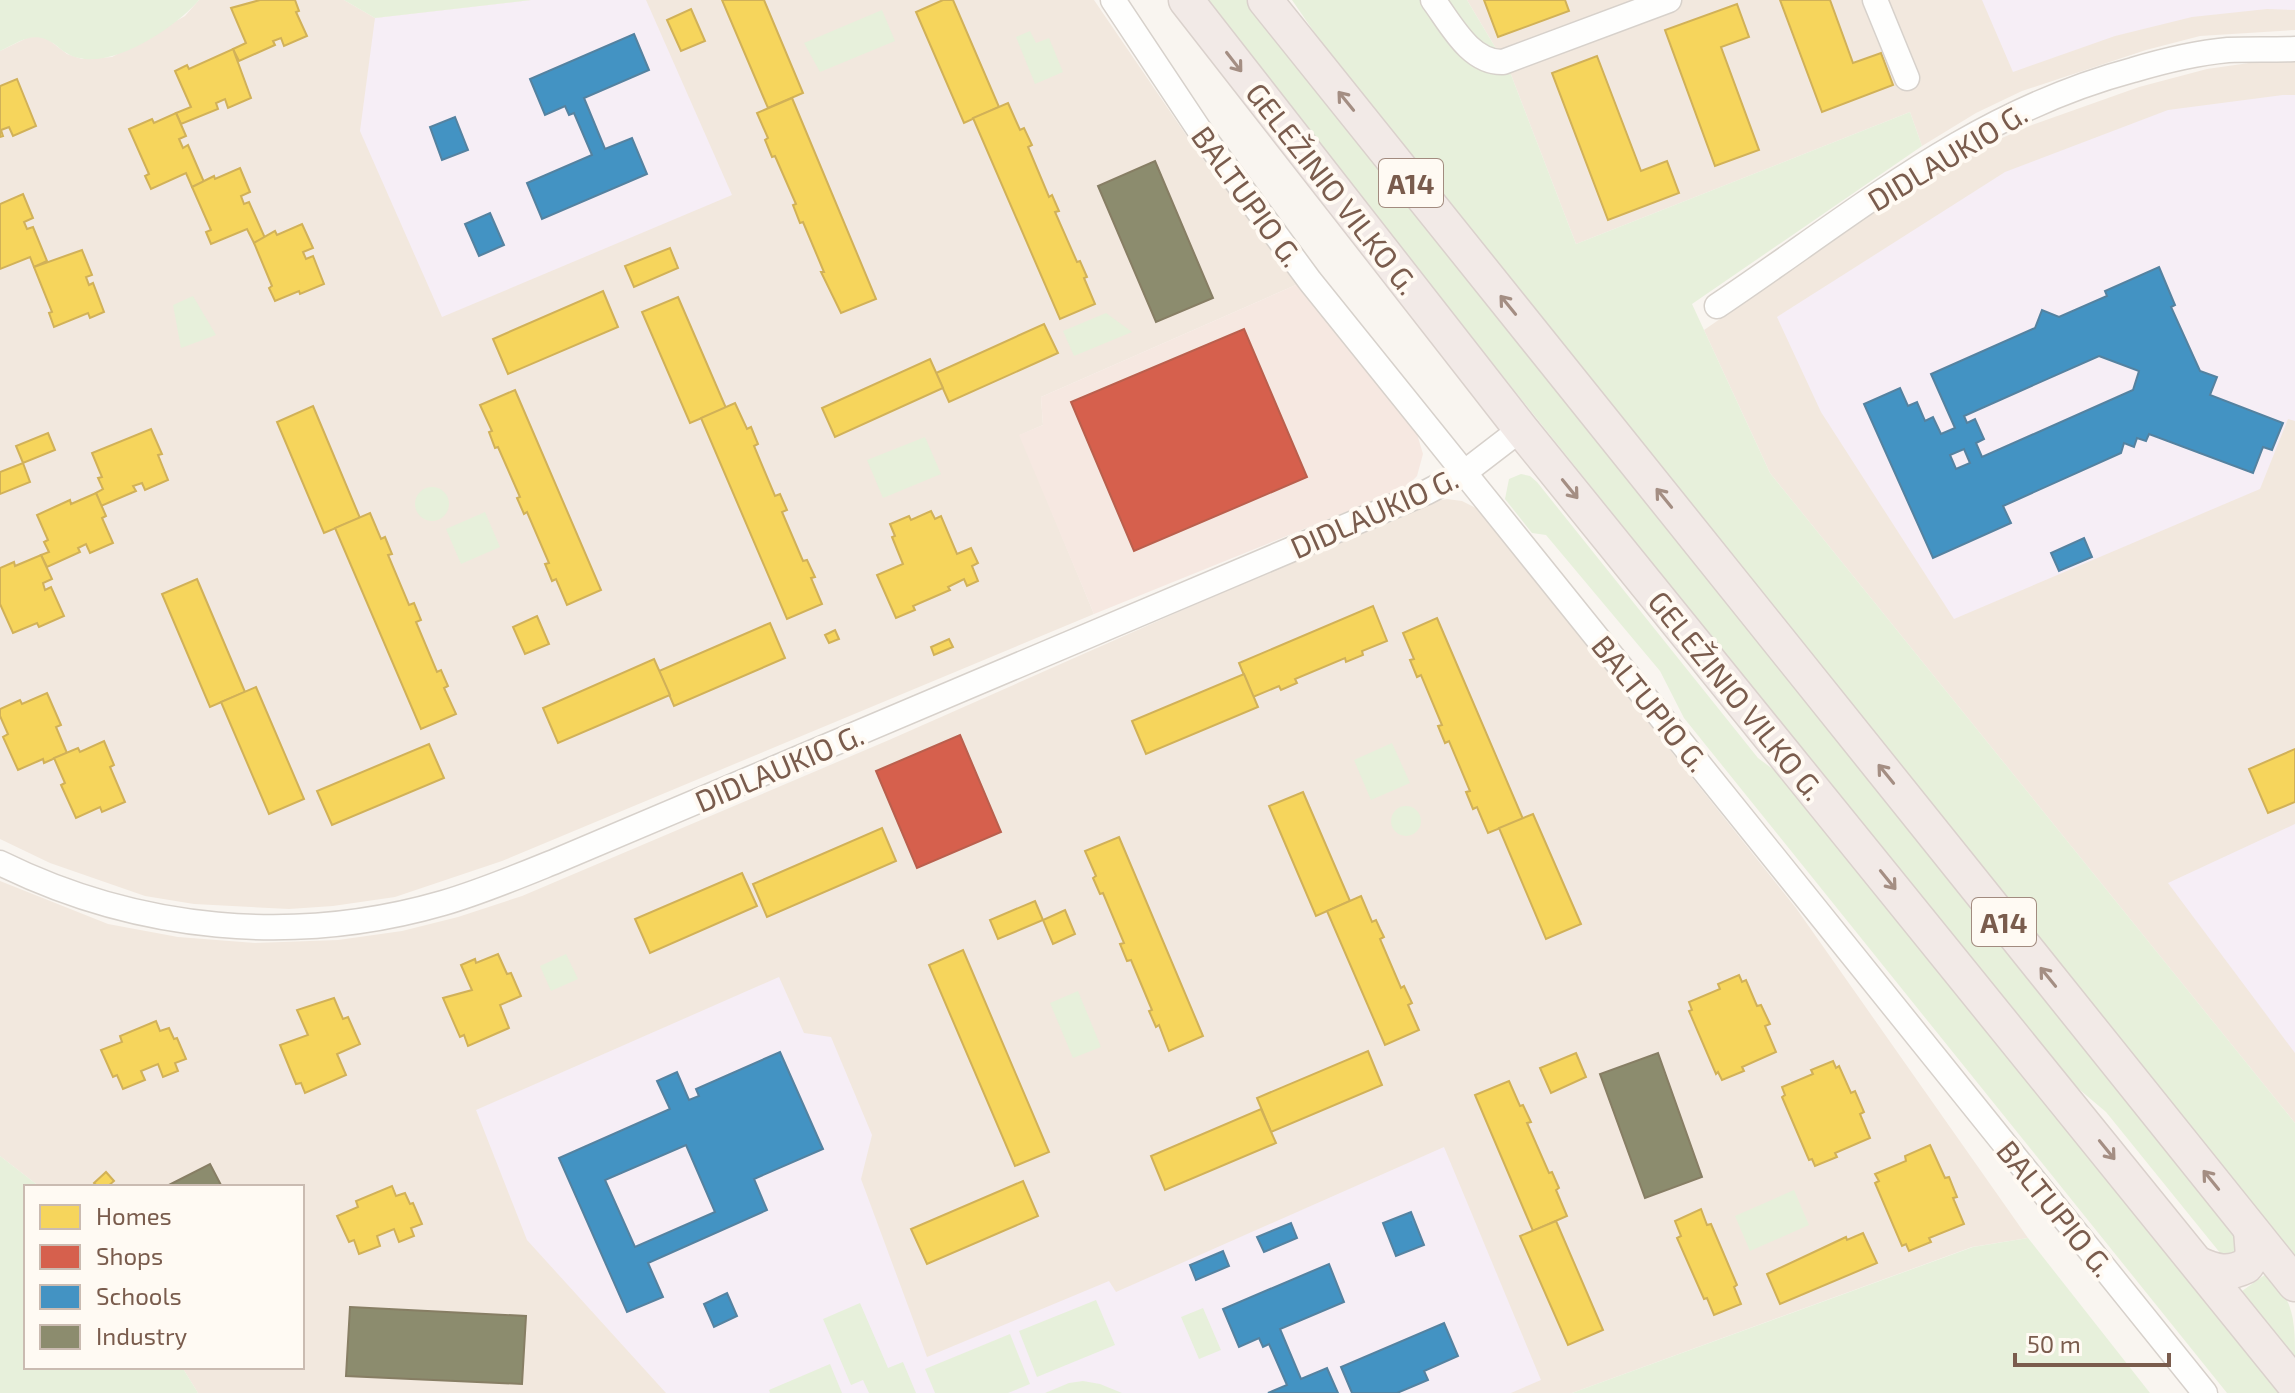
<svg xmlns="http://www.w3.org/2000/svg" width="2295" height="1393" viewBox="0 0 2295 1393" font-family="'Exo 2',sans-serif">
<rect width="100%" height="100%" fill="#f9f5f0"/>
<g fill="#f2e8de">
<polygon points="199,0 344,0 375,18 531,0 1094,0 1199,154 1298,284 1041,397 1043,425 1020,435 1094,614 502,861 395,897 333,906 289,909 194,904 145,896 50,863 0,839 0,51 31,36 45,37 67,54 82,59 112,57 185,16"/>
<polygon points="1467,0 2295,0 2295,30 2200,36 2146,50 2022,91 1976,113 1922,146 1910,112 1576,244 1510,72"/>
<polygon points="2263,61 2295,61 2295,1123 1770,473 1704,330 1909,189 1988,144 2032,125 2139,87 2207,69"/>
<polygon points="1447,499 1462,501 1476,508 1486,519 1796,908 2028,1238 1972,1247 1572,1393 198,1393 182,1367 302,1367 302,1187 40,1187 0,1156 0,881 108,924 178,937 255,943 338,940 402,931 458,917 522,896 889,740 1393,517 1431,502"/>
</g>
<polygon fill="#f6e8e1" points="1298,284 1417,434 1423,454 1417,476 1405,488 1094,614 1019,435 1043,425 1041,397"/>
<g fill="#f6eef6">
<polygon points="531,0 646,0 732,195 442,317 360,131 375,18"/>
<polygon points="1982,0 2295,0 2295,10 2267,9 2192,17 2115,36 2013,72"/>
<polygon points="2283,95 2295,95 2295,421 2288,419 2260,489 1954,619 1821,412 1777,317 2005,172 2168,110"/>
<polygon points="2295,824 2295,1053 2168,883"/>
<polygon points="779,977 804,1033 831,1037 872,1135 861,1179 927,1357 1109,1281 1116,1292 1444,1147 1541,1380 1511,1393 666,1393 527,1240 476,1110"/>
</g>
<g fill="#e7f0db">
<path d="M0,0H199C176,27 116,67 79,58C70,56 64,52 57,46C35,29 23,40 0,51Z"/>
<polygon points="344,0 531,0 375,18"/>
<polygon points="1202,0 1248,0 2239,1235 2245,1250 2225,1259 2106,1112 2061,1074"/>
<polygon points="1292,0 1467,0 1510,72 1576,244 1910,112 1922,146 1692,304 1770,473 2295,1123 2295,1263 1321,42"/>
<polygon points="882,10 895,41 820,72 804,43"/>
<polygon points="1030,31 1036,43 1049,38 1063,72 1035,84 1016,37"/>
<polygon points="193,296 216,335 181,348 173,305"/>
<polygon points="1106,313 1132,332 1074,356 1063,331"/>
<polygon points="925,437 941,474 883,498 867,460"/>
<polygon points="1521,474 1530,476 1537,482 1758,758 1794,785 2281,1393 2227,1393 1684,718 1660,671 1546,535 1532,533 1505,499 1509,479"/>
<circle cx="432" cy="504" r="17"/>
<polygon points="485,512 500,547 461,564 446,529"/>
<polygon points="1392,743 1410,783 1371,800 1354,760"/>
<circle cx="1406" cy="821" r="15"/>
<polygon points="566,954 578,979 551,991 540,966"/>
<polygon points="1078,991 1101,1047 1073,1058 1050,1003"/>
<polygon points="0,1156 40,1187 26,1187 26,1367 182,1367 198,1393 0,1393"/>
<polygon points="1794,1190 1809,1225 1750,1251 1735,1216"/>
<polygon points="2028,1238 2150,1393 1572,1393 1973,1247"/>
<path d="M2266,1274C2295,1298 2295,1323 2295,1361L2242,1294V1291Z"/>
<polygon points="1096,1300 1115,1345 1037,1377 1019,1331"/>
<polygon points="860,1303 888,1368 903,1362 916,1393 869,1393 863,1380 851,1385 823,1319"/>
<polygon points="1203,1308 1221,1350 1199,1359 1181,1317"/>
<polygon points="1010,1334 1030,1384 1008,1393 935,1393 925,1369"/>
<polygon points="830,1364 842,1393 770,1393 769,1390"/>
<polygon points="1083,1381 1100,1384 1122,1393 1045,1393 1069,1383"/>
</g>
<g fill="#f6d55c" stroke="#d1b158" stroke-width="2">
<polygon points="260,0 295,0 299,11 296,12 307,36 284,46 281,38 273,41 275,45 239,61 233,49 246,43 231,8"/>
<polygon points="722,0 764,0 803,93 768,108"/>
<polygon points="943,0 953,0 999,107 964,123 916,12"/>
<polygon points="1484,0 1565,0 1569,11 1498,37"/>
<polygon points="1780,0 1830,0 1853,63 1881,53 1893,85 1822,112"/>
<polygon points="1737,4 1749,37 1721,47 1759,150 1715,166 1665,30"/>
<polygon points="691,9 705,41 681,51 667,20"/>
<polygon points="233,49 251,98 228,108 225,99 216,103 218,109 181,124 176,113 191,107 175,71 187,65 189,69"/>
<polygon points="1597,56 1641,171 1667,161 1679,193 1608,220 1552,73"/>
<polygon points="17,79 36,126 13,136 9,127 1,130 3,136 0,137 0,86"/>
<polygon points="792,98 876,299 841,313 821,272 824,272 803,222 800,223 793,205 796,204 775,156 772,157 765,140 768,138 757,113"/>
<polygon points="1008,103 1020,130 1024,128 1032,145 1028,147 1049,197 1052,195 1059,211 1055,212 1077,262 1080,261 1087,277 1084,278 1095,304 1060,319 973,118"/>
<polygon points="176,113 186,136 179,139 183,148 188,145 204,182 192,187 186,173 151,189 145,176 149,174 129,129 152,119 154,123"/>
<polygon points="240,168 250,192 241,196 244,204 249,202 265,238 254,243 247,229 211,244 206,232 211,230 192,187 214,176 215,179"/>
<polygon points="23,194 33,218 24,222 27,229 33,227 47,261 34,267 30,257 0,269 0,204"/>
<polygon points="302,224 313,248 303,252 306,259 313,256 324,284 300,294 299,291 275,301 269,288 272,286 254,243 275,231 277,235"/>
<polygon points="670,248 678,268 634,287 625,266"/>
<polygon points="82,250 92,275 86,277 89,285 93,283 104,312 90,318 88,313 54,327 49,313 52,312 34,267"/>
<polygon points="603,291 618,327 508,374 493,339"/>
<polygon points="678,297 726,408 690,423 642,312"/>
<polygon points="1044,324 1058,353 949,402 936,373"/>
<polygon points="930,359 943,388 835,437 822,408"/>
<polygon points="515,390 601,590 567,605 556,579 552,581 545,564 549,563 527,512 524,514 517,498 520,497 498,447 495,448 489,432 492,431 480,405"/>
<polygon points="735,403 747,429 751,427 758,444 754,446 775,496 780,494 787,510 782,512 803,561 807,560 815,577 811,578 822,604 787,619 701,418"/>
<polygon points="313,406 360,518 324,533 277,422"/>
<polygon points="151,429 162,454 158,455 168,480 145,490 142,483 133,486 136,491 101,506 96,493 103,489 98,478 102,477 92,453"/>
<polygon points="48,433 55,450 23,463 16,446"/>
<polygon points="23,463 30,482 0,494 0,472"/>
<polygon points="96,493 106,516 102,518 113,543 90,553 86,544 78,548 80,552 47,567 41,555 49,552 44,542 48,540 37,515 70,500 71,504"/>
<polygon points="931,511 935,519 941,516 957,554 971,548 978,563 972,566 978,581 967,586 964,579 948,587 950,590 913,606 915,610 896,618 877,575 903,564 892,537 895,536 890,524 909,516 911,520"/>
<polygon points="370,513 381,539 385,537 392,554 388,555 409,605 414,603 421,620 416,622 437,672 441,670 448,686 444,688 456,714 421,729 335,528"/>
<polygon points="41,555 52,579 43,583 45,590 51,587 64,616 39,627 37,623 13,633 0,604 0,568 14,562 15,566"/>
<polygon points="197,579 245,692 210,707 162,594"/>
<polygon points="1373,606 1387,641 1362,651 1363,655 1346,662 1345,658 1295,679 1297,683 1281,690 1279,686 1253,697 1239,663"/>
<polygon points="537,616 549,644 525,654 513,627"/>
<polygon points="1437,618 1523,819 1488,833 1477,807 1473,809 1466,792 1470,791 1449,741 1445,743 1438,726 1442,725 1421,675 1417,677 1410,660 1414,659 1403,633"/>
<polygon points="770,623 785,658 674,706 659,671"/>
<polygon points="835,630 839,639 829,643 825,635"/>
<polygon points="949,639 953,647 934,655 931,647"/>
<polygon points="654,659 670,695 558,743 543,708"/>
<polygon points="1244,674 1258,707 1146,754 1132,721"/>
<polygon points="256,687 304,799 269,814 221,702"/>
<polygon points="47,693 61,725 56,727 67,753 44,763 43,759 18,770 3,737 8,734 0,716 0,709 20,700 22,704"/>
<polygon points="104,741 114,765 110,767 125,802 102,812 100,807 76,818 61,785 65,783 54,758 78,748 80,752"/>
<polygon points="429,744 444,778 332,825 317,791"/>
<polygon points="2295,749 2295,802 2268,813 2249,769"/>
<polygon points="1303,792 1350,901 1316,916 1269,806"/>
<polygon points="1533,814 1581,924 1546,939 1499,828"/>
<polygon points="882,828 896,861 767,917 753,884"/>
<polygon points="1119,837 1203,1036 1169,1051 1159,1025 1156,1027 1149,1011 1152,1010 1131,960 1127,961 1120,944 1124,943 1103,893 1100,894 1093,878 1096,876 1085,851"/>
<polygon points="742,873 757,906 650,953 635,919"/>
<polygon points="1361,896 1372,922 1376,920 1380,929 1384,937 1380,939 1401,988 1404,986 1412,1003 1408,1005 1419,1030 1385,1045 1327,911"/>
<polygon points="1035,901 1043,920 998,939 990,920"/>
<polygon points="1065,910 1075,934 1053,944 1043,920"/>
<polygon points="963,950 1049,1152 1015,1166 929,965"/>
<polygon points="498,954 507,974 511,973 521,996 500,1005 509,1028 468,1046 464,1035 460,1037 443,998 472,990 461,965 475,959 476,963"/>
<polygon points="1739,975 1742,982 1746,980 1757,1006 1761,1005 1770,1024 1765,1026 1776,1052 1742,1067 1744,1071 1722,1080 1718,1072 1716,1074 1689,1011 1692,1010 1689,1002 1720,989 1718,984"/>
<polygon points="334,998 343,1019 348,1017 360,1044 337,1054 346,1075 305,1093 301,1083 296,1084 280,1045 308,1035 297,1010"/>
<polygon points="156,1021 160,1031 169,1028 174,1039 177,1038 186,1059 175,1063 178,1071 163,1077 158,1064 141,1071 145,1080 123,1089 117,1075 113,1077 101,1050 122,1042 120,1036"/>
<polygon points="1368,1051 1382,1085 1271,1132 1257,1098"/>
<polygon points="1576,1053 1586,1077 1551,1093 1540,1068"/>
<polygon points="1833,1061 1836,1068 1839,1066 1851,1093 1855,1091 1864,1112 1860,1114 1870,1138 1835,1153 1837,1157 1815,1166 1812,1159 1809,1160 1782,1097 1785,1095 1782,1087 1813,1074 1811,1070"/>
<polygon points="1509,1081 1520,1106 1523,1105 1531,1122 1527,1123 1549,1173 1552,1172 1559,1188 1556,1190 1567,1216 1533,1231 1475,1095"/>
<polygon points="1261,1109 1276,1143 1165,1190 1151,1156"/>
<polygon points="1930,1145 1945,1178 1949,1177 1957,1197 1953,1198 1964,1224 1929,1238 1931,1242 1909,1251 1906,1244 1902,1246 1875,1183 1879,1181 1875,1174 1906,1161 1905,1156"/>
<polygon points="106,1172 114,1181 107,1187 98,1187 94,1183"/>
<polygon points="1023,1181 1038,1216 927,1264 911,1229"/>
<polygon points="392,1186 396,1196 405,1193 410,1204 413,1203 422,1224 411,1228 414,1236 399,1242 394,1229 377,1236 380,1246 359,1254 354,1240 349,1242 337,1216 358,1207 356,1201"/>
<polygon points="1701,1209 1707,1225 1711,1224 1737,1285 1734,1287 1741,1304 1714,1315 1707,1298 1704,1299 1677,1238 1681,1236 1675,1221"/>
<polygon points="1556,1221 1603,1330 1568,1345 1520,1236"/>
<polygon points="1863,1233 1877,1263 1780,1304 1767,1274 1846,1237 1847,1240"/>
</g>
<g fill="#d6604d" stroke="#ba5f4d" stroke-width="2">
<polygon points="1244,329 1307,477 1134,551 1071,402"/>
<polygon points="960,735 1001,832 917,868 876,771"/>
</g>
<g fill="#4393c3" stroke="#5482a0" stroke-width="2" fill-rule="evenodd">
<polygon points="634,34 649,70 584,98 605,149 632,138 647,174 542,219 527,183 592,155 574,113 569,115 565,106 545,115 530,79"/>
<polygon points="455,117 468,150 442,160 430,127"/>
<polygon points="490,213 504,245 479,256 465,224"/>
<path d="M2159,267L2175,305L2171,307L2200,371L2217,377L2210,395L2283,423L2272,450L2263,447L2253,473L2149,434L2146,441L2137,438L2134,447L2124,443L2121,453L2003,506L2011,523L1933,558L1864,404L1900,388L1908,406L1917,402L1925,421L1933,417L1941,434L1955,428L1931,374L2035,328L2042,310L2059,317L2107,296L2105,291ZM2099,356L2139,371L2133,390L1982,457L1976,443L1984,439L1975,419L1967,423L1964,416ZM1964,449L1970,463L1956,469L1950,455Z"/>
<polygon points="2084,538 2092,557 2059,571 2051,553"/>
<path d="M780,1052L823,1149L754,1179L767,1210L648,1263L663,1297L627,1312L559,1158L670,1109L657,1081L677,1072L689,1100L699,1096L696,1089ZM686,1145L715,1212L635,1247L605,1180Z"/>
<polygon points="1411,1212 1424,1245 1396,1256 1383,1223"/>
<polygon points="1291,1223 1297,1238 1264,1252 1257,1237"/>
<polygon points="1223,1251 1229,1266 1196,1280 1190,1265"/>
<polygon points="1329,1264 1344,1302 1280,1329 1301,1379 1327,1368 1338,1393 1268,1393 1287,1385 1269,1344 1263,1347 1259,1338 1239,1347 1223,1309"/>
<polygon points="727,1293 737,1316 714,1327 704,1304"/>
<polygon points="1444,1323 1458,1356 1424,1371 1428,1380 1397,1393 1352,1393 1341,1367"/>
</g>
<g fill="#8c8c6e" stroke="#877e64" stroke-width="2">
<polygon points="1155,161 1213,298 1156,322 1098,186"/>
<polygon points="1658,1053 1702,1177 1645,1198 1600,1074"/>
<polygon points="210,1164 222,1187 165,1187"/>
<polygon points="350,1307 526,1316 522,1384 346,1376"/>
</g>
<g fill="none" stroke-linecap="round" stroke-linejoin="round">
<g stroke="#d7d1cb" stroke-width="27">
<g id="minor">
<polyline points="1113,0 1206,140 1310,281 2205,1393"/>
<path d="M1433,0C1451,24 1470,63 1503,62L1669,0"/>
<polyline points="1875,0 1907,78"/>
<path d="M1717,306C1853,215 1971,113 2133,70C2163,61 2196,53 2228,50C2250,49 2273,50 2295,49"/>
<path d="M0,863C138,931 294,946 443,903C481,892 519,876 556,861L1427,492L1465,472L1521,429"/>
</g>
</g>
<g stroke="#dad1cc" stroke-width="37">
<g id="highway">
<polyline points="1186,0 1521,429 2295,1385"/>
<polyline points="1265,0 2295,1284"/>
<path d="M2198,1264C2216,1272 2228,1275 2246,1266L2253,1256L2251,1230"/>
</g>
</g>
<use href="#minor" stroke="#fefefd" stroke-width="24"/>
<use href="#highway" stroke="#f2eae7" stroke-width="34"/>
</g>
<defs><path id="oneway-shaft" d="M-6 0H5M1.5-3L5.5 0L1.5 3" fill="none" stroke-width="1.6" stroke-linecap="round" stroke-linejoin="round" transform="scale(2)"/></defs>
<g stroke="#a48e83">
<use href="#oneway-shaft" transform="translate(1234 62) rotate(52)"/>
<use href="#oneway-shaft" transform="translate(1346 101) rotate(-129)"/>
<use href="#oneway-shaft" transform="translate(1508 305) rotate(-129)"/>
<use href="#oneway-shaft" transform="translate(1570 489) rotate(51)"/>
<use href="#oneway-shaft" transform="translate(1664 498) rotate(-129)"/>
<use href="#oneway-shaft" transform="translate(1886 774) rotate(-129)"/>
<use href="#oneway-shaft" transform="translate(1888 880) rotate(51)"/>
<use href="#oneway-shaft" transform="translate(2048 977) rotate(-129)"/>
<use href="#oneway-shaft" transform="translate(2107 1150) rotate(51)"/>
<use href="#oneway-shaft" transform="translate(2211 1180) rotate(-129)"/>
</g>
<g text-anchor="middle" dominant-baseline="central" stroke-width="8" stroke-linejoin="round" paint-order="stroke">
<g fill="#fffaf3" stroke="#a28b7f" stroke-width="2">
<rect x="1379" y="159" width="64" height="48" rx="6"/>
<rect x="1972" y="898" width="64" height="48" rx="6"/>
</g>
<g font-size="28" font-weight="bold" fill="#7a5c4d">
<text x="1411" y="183">A14</text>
<text x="2004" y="922">A14</text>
</g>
<g font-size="30" fill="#7a5c4d" stroke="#fffaf3">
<text transform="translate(1947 156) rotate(-31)">DIDLAUKIO G.</text>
<text transform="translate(1333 188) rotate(52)">GELEŽINIO VILKO G.</text>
<text transform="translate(1248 196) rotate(54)">BALTUPIO G.</text>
<text transform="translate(1374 512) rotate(-24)">DIDLAUKIO G.</text>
<text transform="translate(1737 695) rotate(51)">GELEŽINIO VILKO G.</text>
<text transform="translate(1651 703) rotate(51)">BALTUPIO G.</text>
<text transform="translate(779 767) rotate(-23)">DIDLAUKIO G.</text>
<text transform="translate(2056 1208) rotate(51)">BALTUPIO G.</text>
</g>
</g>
<rect x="24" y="1185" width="280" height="184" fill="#fffaf3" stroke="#cabbb1" stroke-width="2"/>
<rect x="40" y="1205" width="40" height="24" fill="#f6d55c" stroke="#cabbb1" stroke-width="2"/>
<text x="96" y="1225" font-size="24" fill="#7a5c4d">Homes</text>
<rect x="40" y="1245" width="40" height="24" fill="#d6604d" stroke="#cabbb1" stroke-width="2"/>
<text x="96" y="1265" font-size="24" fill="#7a5c4d">Shops</text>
<rect x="40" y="1285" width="40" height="24" fill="#4393c3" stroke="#cabbb1" stroke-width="2"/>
<text x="96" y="1305" font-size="24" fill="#7a5c4d">Schools</text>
<rect x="40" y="1325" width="40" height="24" fill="#8c8c6e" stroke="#cabbb1" stroke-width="2"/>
<text x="96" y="1345" font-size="24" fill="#7a5c4d">Industry</text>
<path d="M2015 1353v12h154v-12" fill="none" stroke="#7a5c4d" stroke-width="4"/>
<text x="2027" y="1353" font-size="24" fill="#7a5c4d" stroke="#fffaf3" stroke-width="6" paint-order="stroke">50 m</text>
</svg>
